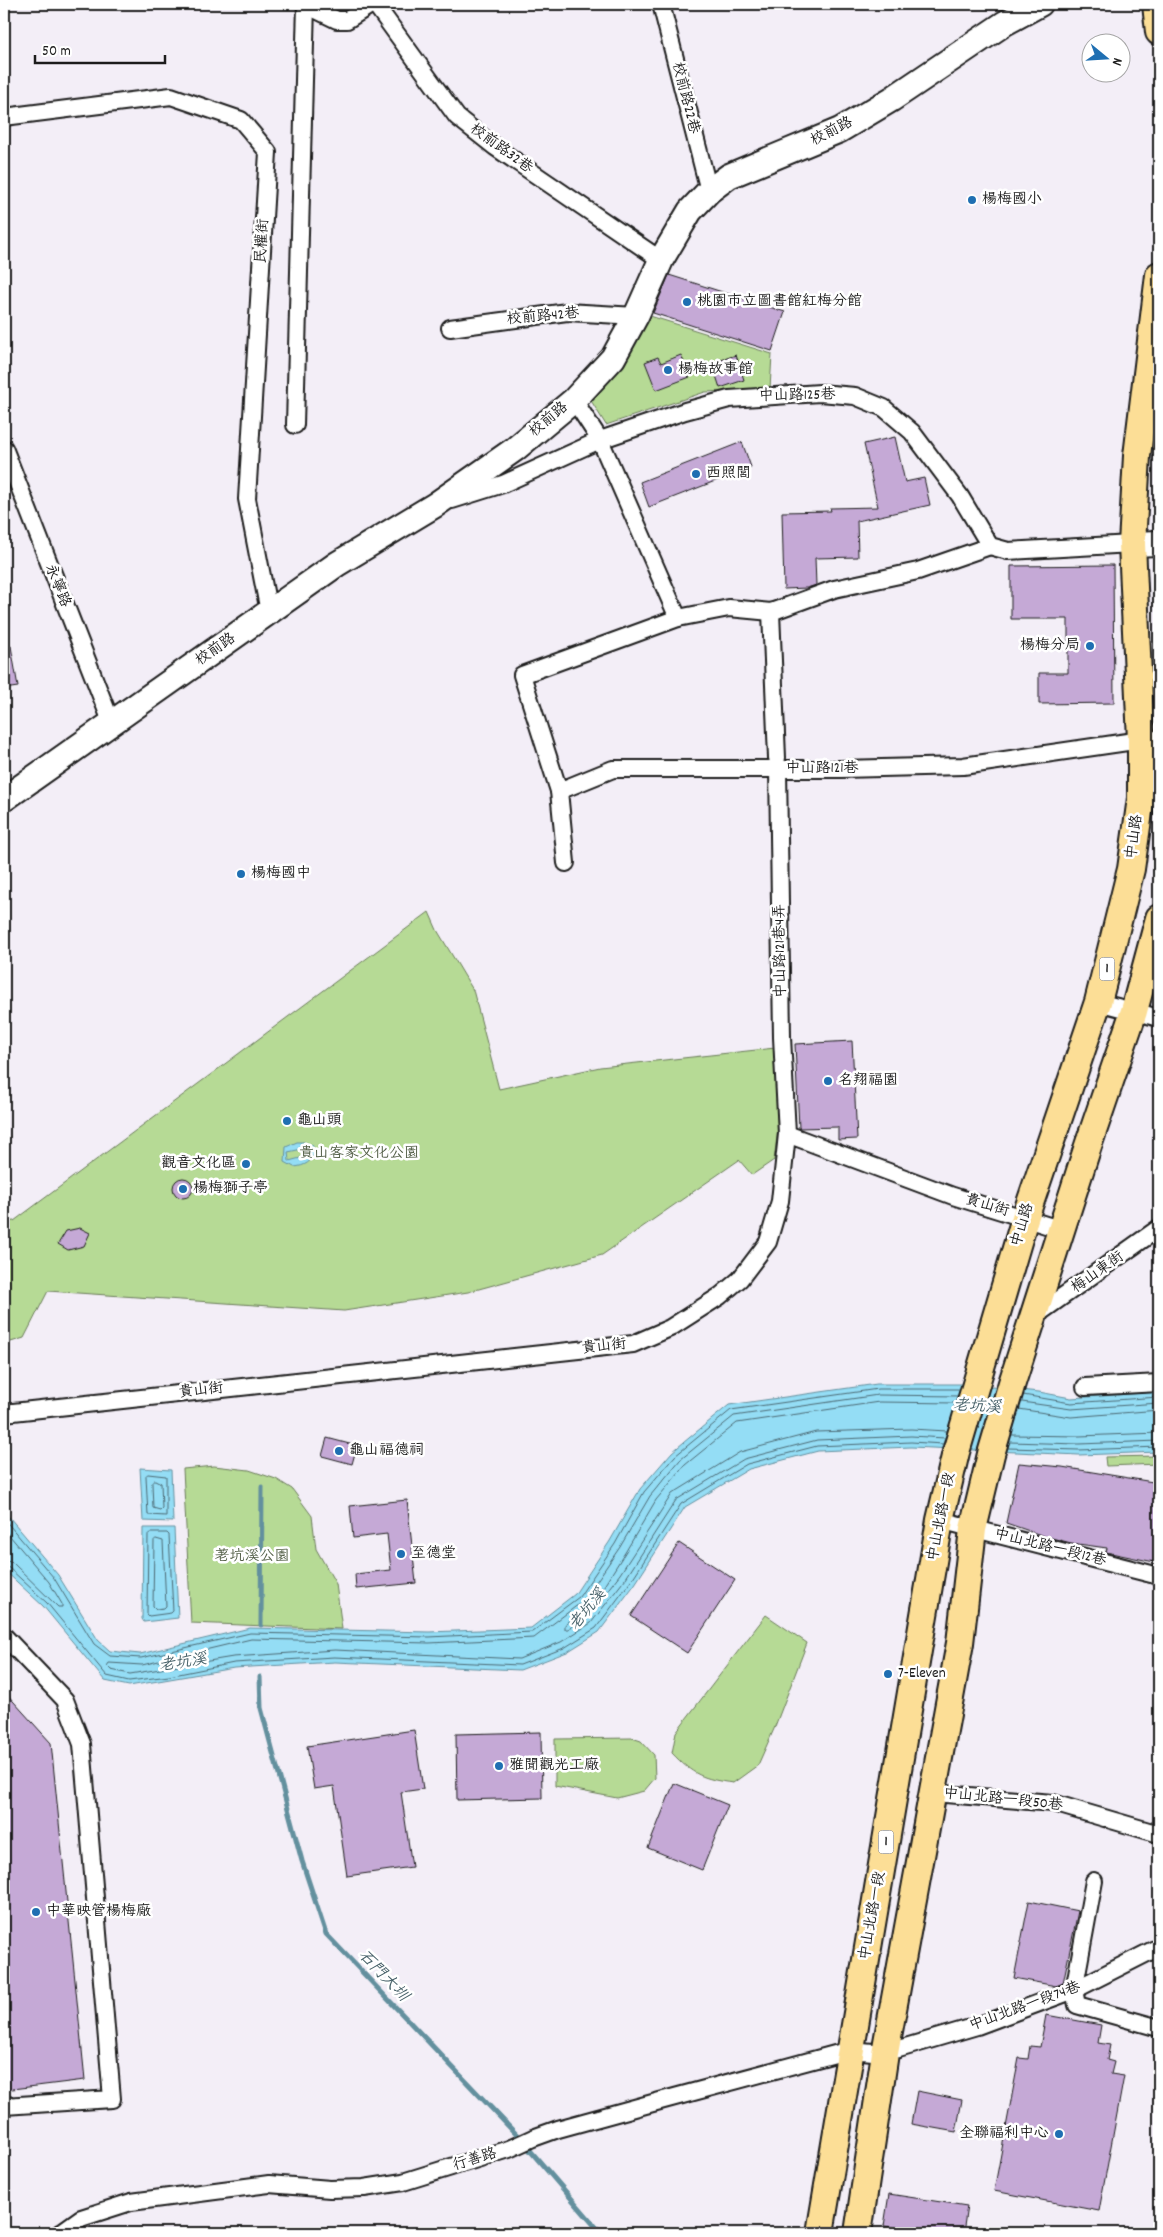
<svg xmlns="http://www.w3.org/2000/svg" width="1163" height="2237" viewBox="0 0 1163 2237" font-family="Dekko,'LXGW WenKai TC',sans-serif">
<rect width="100%" height="100%" fill="#f3eef7"/>
<filter id="ink" filterUnits="userSpaceOnUse"><feTurbulence type="fractalNoise" baseFrequency=".02" numOctaves="2"/><feDisplacementMap in="SourceGraphic" scale="10" xChannelSelector="R" yChannelSelector="G"/><feConvolveMatrix kernelMatrix="1 2 1 2 8 2 1 2 1" color-interpolation-filters="sRGB"/></filter>
<g filter="url(#ink)">
<g fill="#b6da95" stroke="#697b58">
<polygon points="650,316 772,354 770,389 705,392 606,425 590,399 623,361"/>
<polygon points="429,912 437,930 473,990 499,1089 600,1067 775,1048 778,1128 774,1160 752,1175 739,1160 602,1255 468,1292 344,1311 48,1291 24,1338 4,1344 4,1222 14,1221"/>
<polygon points="1159,1456 1159,1464 1106,1466 1105,1457"/>
<polygon points="214,1466 249,1470 276,1479 292,1489 312,1516 316,1549 336,1584 342,1629 191,1623 183,1469"/>
<path d="M766,1615L807,1643L774,1729L758,1765L733,1783C703,1779 693,1775 672,1753L676,1732Z"/>
<polygon points="632,1738 641,1741 654,1755 655,1778 644,1791 617,1798 555,1786 555,1739"/>
</g>
<g fill="#94ddf5" stroke="#64909e" fill-rule="evenodd">
<path d="M297,1142H304L312,1145L315,1151C312,1162 305,1166 294,1167L285,1162L286,1147ZM302,1149L304,1157L289,1161L288,1152Z"/>
<polygon points="877,1384 963,1384 1039,1392 1071,1398 1159,1392 1159,1452 1079,1455 911,1447 818,1451 749,1469 685,1507 635,1584 599,1632 567,1652 520,1670 335,1662 234,1668 129,1686 105,1681 43,1606 4,1570 4,1511 58,1575 98,1640 110,1651 140,1654 250,1628 429,1632 531,1628 575,1594 610,1541 640,1489 672,1452 729,1405"/>
<polygon points="140,1468 171,1470 173,1522 143,1521"/>
<polygon points="143,1528 174,1528 178,1618 144,1622 142,1619"/>
</g>
<g fill="none" stroke-linecap="round" stroke-linejoin="round">
<g stroke="#4c6973" stroke-width="1">
<polyline points="1023,1395 1071,1403 1159,1397"/>
<polyline points="1022,1402 1071,1409 1159,1403"/>
<polyline points="1019,1409 1071,1417 1159,1410"/>
<polyline points="947,1431 911,1429 816,1432 740,1452 672,1494 620,1574 596,1605 592,1605 626,1551 656,1500 685,1465 737,1423 879,1402 955,1403"/>
<polyline points="1012,1435 1079,1436 1159,1433"/>
<polyline points="945,1438 911,1436 817,1440 744,1459 676,1500 626,1578 591,1623 561,1642 519,1659 335,1650 233,1657 130,1674 111,1670 107,1666 109,1663 142,1665 251,1639 429,1643 534,1638 583,1601 620,1547 650,1496 680,1460 734,1416 878,1395 958,1396"/>
<polyline points="1010,1442 1079,1444 1159,1441"/>
<polyline points="1008,1448 1079,1450 1159,1447"/>
<polygon points="148,1474 166,1476 166,1516 148,1515 146,1476"/>
<polygon points="155,1480 161,1483 162,1508 160,1510 153,1508 152,1483"/>
<polyline points="4,1519 54,1578 94,1644 110,1656 141,1658 250,1633 429,1637 532,1632 579,1597 615,1544 644,1492 675,1456 731,1410 878,1389 959,1389"/>
<polyline points="4,1529 49,1582 62,1604 62,1607 58,1607 13,1563 4,1560"/>
<polygon points="150,1533 167,1533 169,1535 173,1611 171,1613 149,1616 147,1614 148,1535"/>
<polygon points="156,1539 163,1541 166,1606 164,1608 156,1609 153,1606 154,1541"/>
<polyline points="4,1566 9,1568 47,1603 107,1676 129,1681 169,1676 234,1663 334,1657 520,1665 564,1648 596,1628 631,1581 681,1504 747,1464 817,1446 911,1442 943,1444"/>
<polygon points="589,1606 593,1609 586,1618 568,1629 565,1629 565,1625"/>
</g>
<g stroke="#64909e" stroke-width="5">
<polyline points="288,7 288,4"/>
<polyline points="261,1625 262,1487"/>
<polyline points="260,1677 261,1708 302,1861 326,1934 516,2134 601,2233"/>
</g>
</g>
<g fill="#c5a9d6" stroke="#1c1c1c">
<polygon points="669,275 785,312 772,351 653,313"/>
<polygon points="681,355 690,377 656,390 645,362 658,357 661,363"/>
<polygon points="736,355 744,380 720,388 712,363"/>
<polygon points="895,437 905,482 924,478 930,505 857,521 858,557 815,558 816,585 807,588 784,589 782,512 831,511 830,508 878,507 864,444"/>
<polygon points="742,442 751,467 649,507 640,482"/>
<polygon points="1113,565 1114,703 1039,704 1039,673 1068,673 1068,619 1011,619 1011,566"/>
<polygon points="4,646 11,646 18,687 4,689"/>
<polygon points="852,1041 857,1139 838,1140 838,1127 799,1128 795,1044"/>
<circle cx="183" cy="1188" r="10"/>
<polygon points="80,1228 90,1233 84,1246 68,1250 58,1244 66,1231"/>
<polygon points="327,1438 357,1446 352,1464 322,1456"/>
<polygon points="1019,1463 1062,1467 1159,1483 1159,1563 1106,1552 1107,1548 1071,1543 1044,1536 1006,1523"/>
<polygon points="407,1500 416,1583 356,1589 355,1574 391,1570 387,1534 353,1538 350,1506"/>
<polygon points="679,1543 735,1580 687,1653 631,1616"/>
<polygon points="4,1691 51,1743 85,2080 4,2090"/>
<polygon points="414,1730 423,1789 401,1792 412,1867 347,1876 334,1786 314,1789 307,1746"/>
<polygon points="541,1732 542,1798 457,1800 456,1734"/>
<polygon points="674,1783 728,1805 702,1870 648,1848"/>
<polygon points="1029,1901 1078,1911 1063,1983 1056,1986 1014,1978"/>
<polygon points="1046,2015 1101,2025 1098,2043 1110,2045 1107,2060 1114,2062 1111,2074 1124,2076 1099,2211 994,2191 1019,2058 1028,2059 1030,2046 1040,2047"/>
<polygon points="917,2091 962,2100 956,2132 911,2124"/>
<polygon points="889,2194 967,2206 963,2233 931,2233 884,2226"/>
</g>
<g fill="none" stroke-linecap="round" stroke-linejoin="round">
<g stroke="#1c1c1c" stroke-width="20">
<g id="street">
<polyline points="375,4 457,117 495,147 661,260"/>
<polyline points="661,4 709,191"/>
<polyline points="306,5 337,20 347,20 372,4"/>
<polyline points="4,117 171,96 241,120 268,152 247,499 269,612"/>
<polyline points="450,328 567,312 636,316"/>
<polyline points="574,400 600,440 678,618 729,608 771,612 834,589 918,571 990,546"/>
<polyline points="295,425 306,4"/>
<polyline points="4,448 112,724"/>
<polyline points="452,500 503,484 600,440 685,411 729,399 820,393 855,396 884,408 912,432 960,496 990,546 1008,551 1132,544"/>
<polyline points="771,612 777,758"/>
<polyline points="778,769 782,1037 787,1134"/>
<polyline points="559,791 522,675 678,618"/>
<polyline points="566,863 559,791 613,769 841,769 963,766 1141,740 1159,739"/>
<polyline points="1098,1002 1159,1018"/>
<polyline points="1035,1316 1159,1228"/>
<polyline points="1085,1387 1159,1383"/>
<polyline points="4,1413 633,1344 670,1328 720,1296 740,1279 768,1242 780,1201 787,1134 953,1196 1062,1230"/>
<polyline points="940,1520 1159,1576"/>
<polyline points="4,1636 65,1700 82,1744 112,2099 4,2106"/>
<polyline points="933,1793 1053,1803 1159,1834"/>
<polyline points="1094,1881 1074,1990 1077,2005 1159,2028"/>
<polyline points="60,2233 81,2218 131,2202 269,2184 330,2189 364,2188 403,2182 509,2149 533,2138 558,2129 660,2101 850,2050 885,2053 977,2026 1074,1990 1159,1947"/>
</g>
</g>
<g stroke="#1c1c1c" stroke-width="28">
<g id="secondary">
<polyline points="1132,544 1159,543"/>
<polyline points="4,799 337,564 435,505 515,449 574,400 613,358 636,316 661,260 690,211 709,191 729,176 840,130 892,99 1005,23 1040,4"/>
</g>
</g>
<g stroke="#1c1c1c" stroke-width="30">
<g id="primary">
<polyline points="1156,4 1159,32"/>
<polyline points="820,2233 940,1520 956,1452 1025,1218 1098,1002 1131,869 1141,798 1141,740 1132,544 1137,456 1159,275"/>
<polyline points="858,2233 885,2053 960,1643 973,1529 991,1454 1012,1383 1088,1146 1134,1011 1159,918"/>
</g>
</g>
<use href="#street" stroke="#fff" stroke-width="16"/>
<use href="#secondary" stroke="#fff" stroke-width="24"/>
<use href="#primary" stroke="#fcde96" stroke-width="26"/>
</g>
</g>
<g fill="#1f6fb2" stroke="#fff" stroke-width="2">
<circle cx="972" cy="200" r="5"/>
<circle cx="687" cy="302" r="5"/>
<circle cx="668" cy="370" r="5"/>
<circle cx="696" cy="474" r="5"/>
<circle cx="1090" cy="646" r="5"/>
<circle cx="241" cy="874" r="5"/>
<circle cx="828" cy="1081" r="5"/>
<circle cx="287" cy="1121" r="5"/>
<circle cx="246" cy="1164" r="5"/>
<circle cx="183" cy="1189" r="5"/>
<circle cx="339" cy="1451" r="5"/>
<circle cx="401" cy="1554" r="5"/>
<circle cx="888" cy="1674" r="5"/>
<circle cx="499" cy="1766" r="5"/>
<circle cx="36" cy="1912" r="5"/>
<circle cx="1059" cy="2134" r="5"/>
</g>
<g text-anchor="middle" dominant-baseline="central" stroke-width="5" stroke-linejoin="round" paint-order="stroke">
<g fill="#fff" stroke="#606060" stroke-width="1">
<rect x="1099.5" y="957.5" width="15" height="23" rx="4"/>
<rect x="878.5" y="1830.5" width="15" height="23" rx="4"/>
</g>
<g font-size="14" font-weight="bold" fill="#1c1c1c">
<text x="1107" y="969">1</text>
<text x="886" y="1842">1</text>
</g>
<g font-size="15" fill="#1c1c1c" stroke="#fff">
<text transform="translate(685 98) rotate(76)">校前路22巷</text>
<text transform="translate(832 132) rotate(-27)">校前路</text>
<text transform="translate(501 149) rotate(36)">校前路32巷</text>
<text transform="translate(263 241) rotate(-87)">民權街</text>
<text transform="translate(543 317) rotate(-5)">校前路42巷</text>
<text transform="translate(797 396) rotate(-1)">中山路125巷</text>
<text transform="translate(549 420) rotate(-40)">校前路</text>
<text transform="translate(57 586) rotate(68)">永寧路</text>
<text transform="translate(216 650) rotate(-35)">校前路</text>
<text x="822" y="769">中山路121巷</text>
<text transform="translate(1135 837) rotate(-82)">中山路</text>
<text transform="translate(781 951) rotate(-91)">中山路121巷4弄</text>
<text transform="translate(987 1206) rotate(17)">貴山街</text>
<text transform="translate(1023 1225) rotate(-73)">中山路</text>
<text transform="translate(1098 1273) rotate(-35)">梅山東街</text>
<text transform="translate(604 1347) rotate(-6)">貴山街</text>
<text transform="translate(201 1391) rotate(-6)">貴山街</text>
<text transform="translate(942 1517) rotate(-79)">中山北路一段</text>
<text transform="translate(1050 1548) rotate(14)">中山北路一段12巷</text>
<text transform="translate(1003 1800) rotate(6)">中山北路一段50巷</text>
<text transform="translate(873 1916) rotate(-80)">中山北路一段</text>
<text transform="translate(1025 2007) rotate(-20)">中山北路一段74巷</text>
<text transform="translate(475 2160) rotate(-17)">行善路</text>
</g>
<g font-size="15" fill="#1c1c1c" stroke="#fff" text-anchor="start">
<text x="982" y="200">楊梅國小</text>
<text x="697" y="302">桃園市立圖書館紅梅分館</text>
<text x="678" y="370">楊梅故事館</text>
<text x="706" y="474">西照閭</text>
<text x="1080" y="646" text-anchor="end">楊梅分局</text>
<text x="251" y="874">楊梅國中</text>
<text x="838" y="1081">名翔福園</text>
<text x="297" y="1121">龜山頭</text>
<text x="236" y="1164" text-anchor="end">觀音文化區</text>
<text x="193" y="1189">楊梅獅子亭</text>
<text x="349" y="1451">龜山福德祠</text>
<text x="411" y="1554">至德堂</text>
<text x="898" y="1674">7-Eleven</text>
<text x="509" y="1766">雅聞觀光工廠</text>
<text x="46" y="1912">中華映管楊梅廠</text>
<text x="1049" y="2134" text-anchor="end">全聯福利中心</text>
</g>
<g font-size="15" fill="#525e46" stroke="#fff">
<text x="359" y="1154">貴山客家文化公園</text>
<text x="252" y="1557">荖坑溪公園</text>
</g>
<g font-size="16" font-style="italic" fill="#466068" stroke="#fff">
<text transform="translate(977 1407) rotate(3)">老坑溪</text>
<text transform="translate(588 1610) rotate(-51)">老坑溪</text>
<text transform="translate(183 1663) rotate(-9)">老坑溪</text>
<text transform="translate(383 1976) rotate(46)">石門大圳</text>
</g>
</g>
<rect width="1163" height="2237" fill="none" stroke="#fff" stroke-width="20"/>
<rect x="10" y="10" width="1143" height="2217" fill="none" stroke="#1c1c1c" stroke-width="2" filter="url(#ink)"/>
<g transform="translate(1106 58) rotate(108)"><circle r="24" fill="#ffffff" stroke="#a4a4a4"/>
<path d="M0-4L9 19L0 12L-9 19Z" fill="#1f6fb2"/>
<text y="-8" font-size="14" font-weight="bold" text-anchor="middle" fill="#1c1c1c">N</text>
</g>
<path d="M35 55v8h130v-8" fill="none" stroke="#1c1c1c" stroke-width="2.5"/>
<text x="42" y="55" font-size="15" fill="#1c1c1c" stroke="#ffffff" stroke-width="4" paint-order="stroke">50 m</text>
</svg>
